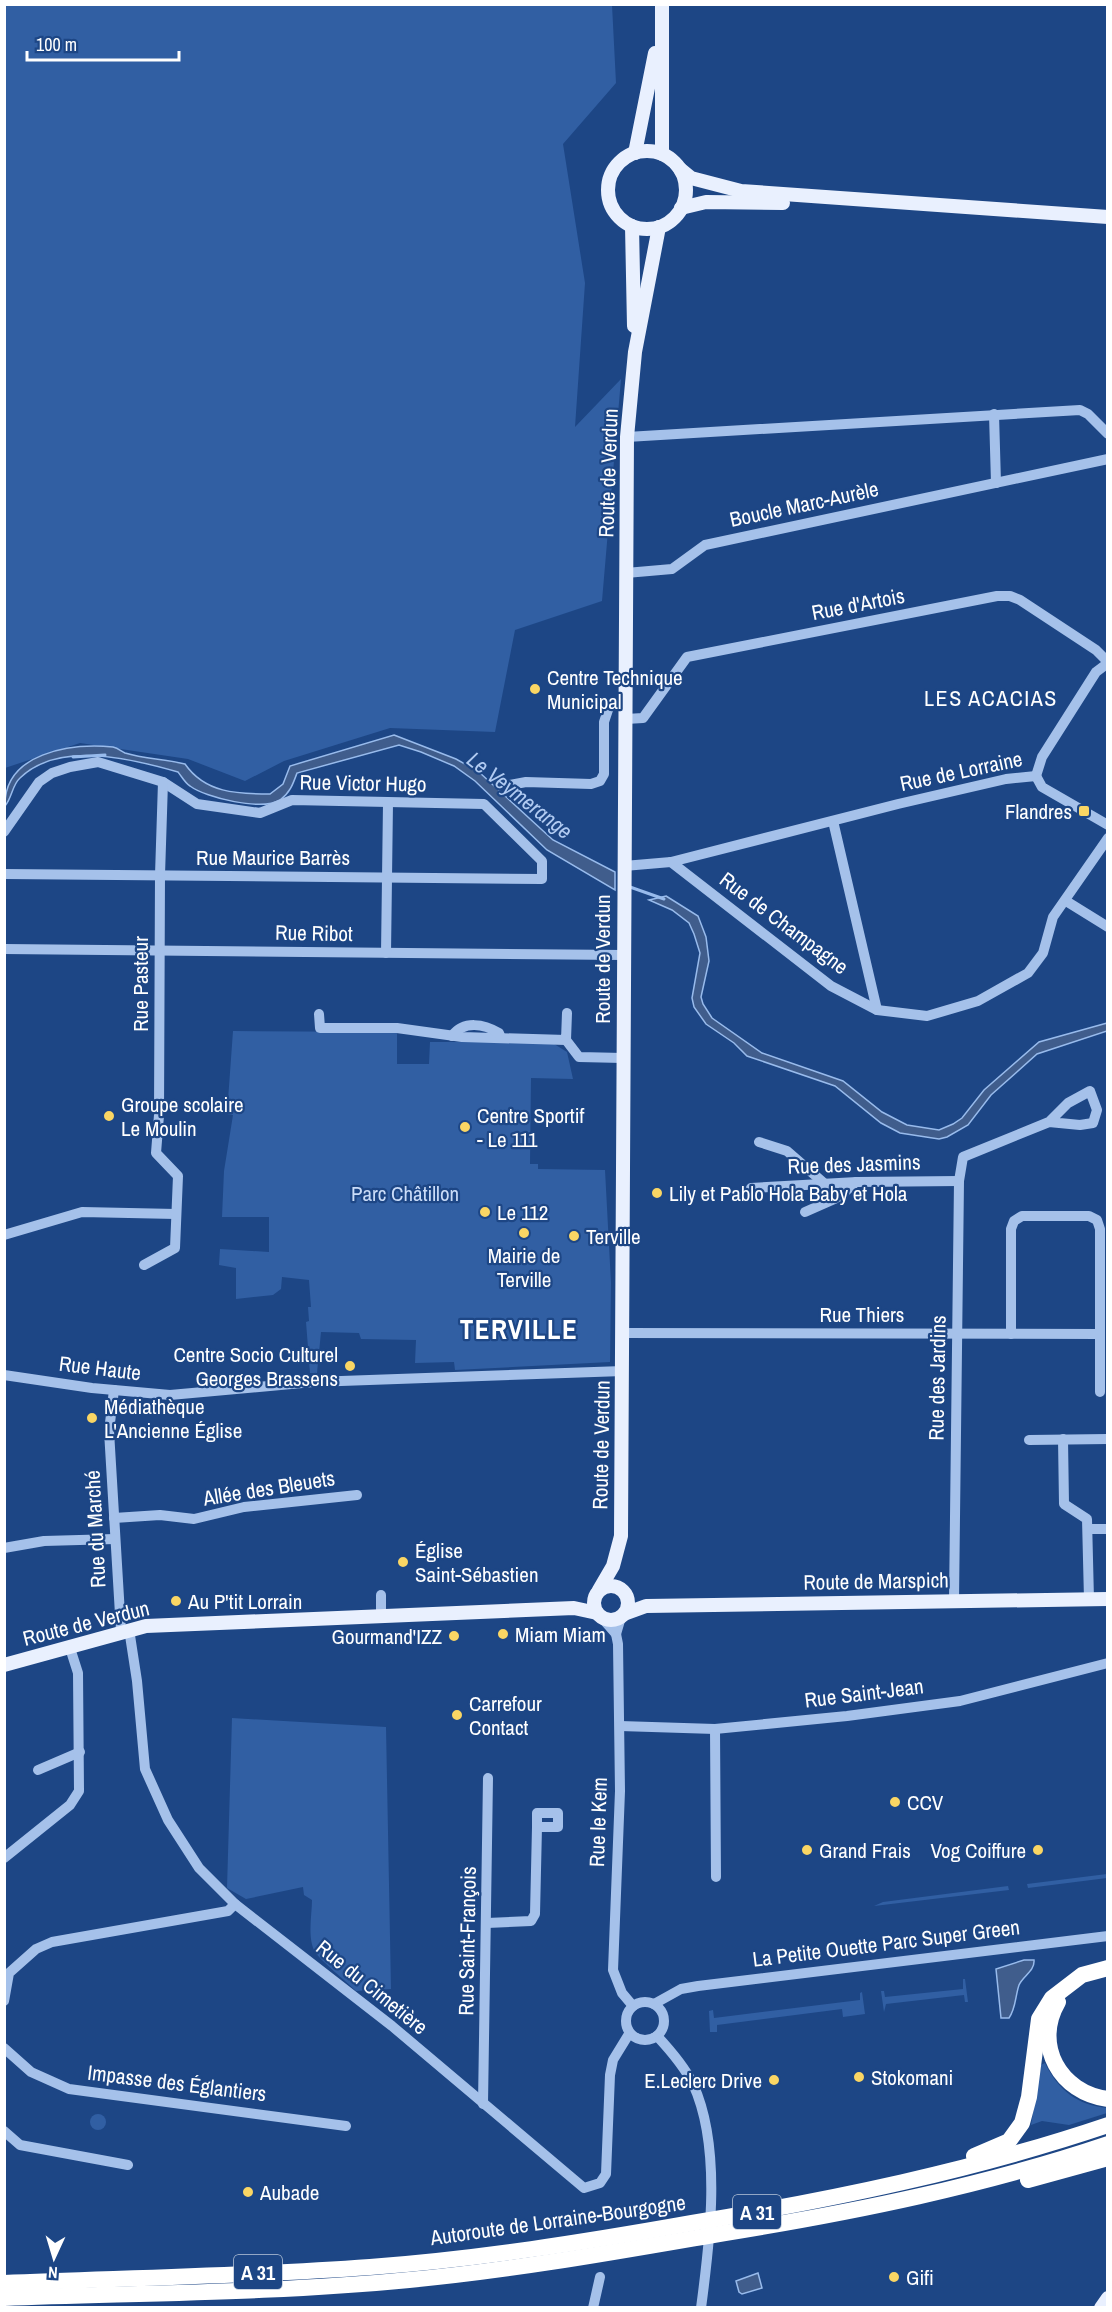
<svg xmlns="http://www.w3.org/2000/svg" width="1112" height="2312" viewBox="0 0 1112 2312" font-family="'Archivo Narrow',sans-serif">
<rect width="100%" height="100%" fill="#1d4685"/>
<g fill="#315fa3">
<polygon points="4,5 612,5 616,83 563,144 585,283 575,427 621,379 602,601 515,630 495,732 390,728 284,761 245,781 188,759 80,743 5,768"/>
<polygon points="233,1031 397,1032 397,1064 429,1064 430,1042 551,1042 567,1052 573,1079 531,1078 530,1164 538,1164 538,1169 605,1170 611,1283 610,1362 455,1370 454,1362 415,1363 416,1340 361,1339 359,1333 321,1332 317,1373 310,1373 306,1322 309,1321 308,1307 311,1307 309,1280 282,1277 281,1289 273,1295 236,1299 236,1268 219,1265 220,1249 269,1252 269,1217 222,1217 224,1171 233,1115 227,1114"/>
<path d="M232,1718L386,1727L391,1989L356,1991C348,1983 319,1959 315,1952C307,1938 312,1915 312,1900L304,1895L303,1887L246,1899L227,1888Z"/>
<polygon points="1107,1874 1107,1878 1028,1888 1027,1884"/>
<polygon points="1008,1886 1009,1890 874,1906 883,1902"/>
<polygon points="963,1979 965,1979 968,2002 965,2002 964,1995 886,2004 884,2012 881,1991 884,1991 885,1997 963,1989"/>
<polygon points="862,1992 865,2014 843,2017 842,2009 717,2025 717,2032 710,2032 709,2011 713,2010 714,2018 860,2000 860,1993"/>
<path d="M1045,2063C1058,2090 1077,2105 1107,2108V2113L1069,2125L1042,2121L1031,2125L1041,2065Z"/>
<circle cx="98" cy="2122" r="8"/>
</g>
<g fill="#405d8c" stroke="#98bbec" stroke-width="1.5">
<path d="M394,735L456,759L479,772L553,840L615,872V890L547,850L475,781L454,766L421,752L399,745L297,773C293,784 290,793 280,800C262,811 206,798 190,786C185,783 182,777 178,772C133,759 59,740 20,778C12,785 12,798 5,806C4,753 70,743 113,747C118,748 121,751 125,753C144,759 166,759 185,764C205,793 237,794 270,794L283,784L290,766Z"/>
<polygon points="666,896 698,916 706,937 709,961 701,997 703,1004 712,1018 762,1053 843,1081 882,1112 907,1125 939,1130 953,1124 962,1118 984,1090 1039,1042 1107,1023 1107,1031 1037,1054 991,1095 968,1125 947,1137 939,1139 900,1133 881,1123 835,1086 747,1056 734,1043 706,1024 694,1007 692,998 700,953 694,934 689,923 672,910 649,900"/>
<path d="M1024,1960H1034C1035,1971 1023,1976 1019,1985C1015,1997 1016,2008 1009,2018H1001L996,1969Z"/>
<polygon points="758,2273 762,2288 742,2294 739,2292 736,2281"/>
</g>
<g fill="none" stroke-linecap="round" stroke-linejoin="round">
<g stroke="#98bbec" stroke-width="3">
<polyline points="73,757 105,755"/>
<polyline points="630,887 664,899"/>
</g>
<g stroke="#a5c1ea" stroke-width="10">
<polyline points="994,414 996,483"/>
<polyline points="627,437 1080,410 1088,414 1108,434"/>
<polyline points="626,573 672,569 705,545 1108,459"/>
<polyline points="626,719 643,718 687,657 997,596 1010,596 1020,600 1096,650 1108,662"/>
<polyline points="1036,776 1042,757 1096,672 1108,663"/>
<polyline points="1036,776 1042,787 1108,825"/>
<polyline points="510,785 526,782 591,784 600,781 604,774 604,722 610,704 626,701"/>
<polyline points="833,821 877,1010"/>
<polyline points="4,832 39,782 52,773 70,767 98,762 163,782 197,804 260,813 292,800 484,804 542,861 542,879 4,874"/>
<polyline points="671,862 831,986 877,1010 927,1016 978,1001 1028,973 1043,953 1053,917 1108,838"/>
<polyline points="624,866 671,862 898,804 1006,779 1036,776"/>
<polyline points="1066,901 1108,927"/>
<polyline points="4,949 623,955"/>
<polyline points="386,953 388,803"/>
<polyline points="319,1014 320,1028 397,1028 462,1037 566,1040 567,1013"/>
<path d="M452,1036C464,1020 484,1024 499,1033L501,1038"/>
<polyline points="566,1040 579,1057 623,1058"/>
<polyline points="759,1142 787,1151 825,1184"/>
<polyline points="751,1188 857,1182 959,1181"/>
<polyline points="805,1212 839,1197 856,1182"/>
<polyline points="4,1235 82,1212 176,1214"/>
<polyline points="144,1265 175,1248 178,1176 156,1153 159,1115 160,875 163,782"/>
<polyline points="623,1333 1100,1334"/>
<polyline points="1011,1334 1011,1229 1014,1221 1022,1216 1089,1216 1097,1220 1100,1229 1100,1392"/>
<polyline points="4,1375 92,1388 170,1395 313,1382 623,1371"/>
<polyline points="114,1390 109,1431 121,1631"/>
<polyline points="1063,1439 1064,1504 1087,1519 1089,1599"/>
<polyline points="1029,1440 1108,1439"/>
<polyline points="114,1518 160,1515 194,1519 244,1507 357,1495"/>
<polyline points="1088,1529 1108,1529"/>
<polyline points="4,1548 44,1541 115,1539"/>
<polyline points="954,1601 959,1181 963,1157 1049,1122 1068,1103 1090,1091 1097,1110 1093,1123 1080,1125 1049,1122"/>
<polyline points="381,1617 381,1595"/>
<polyline points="602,1618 616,1634 618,1644 620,1791 613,1970 622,1993 633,2006"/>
<polyline points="129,1629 137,1681 145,1769 168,1820 199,1868 235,1904 392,2026 584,2188 600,2183 606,2174 610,2075 613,2060 629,2034"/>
<polyline points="616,1634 621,1617"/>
<polyline points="620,1726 715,1729 847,1716 960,1701 1108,1663"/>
<polyline points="715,1729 716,1877"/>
<polyline points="38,1770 80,1752"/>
<polyline points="4,1858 70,1805 79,1791 78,1673 70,1648"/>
<polyline points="487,1923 531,1921 535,1914 537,1827 537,1813 558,1813 558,1827 537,1827"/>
<polyline points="4,2001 9,1973 36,1949 52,1942 228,1911 235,1904"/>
<circle cx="645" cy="2021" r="19"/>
<polyline points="654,2004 681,1989 698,1986 1108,1936"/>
<path d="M657,2036C671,2051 684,2066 693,2084C722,2147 710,2241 701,2308"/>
<polyline points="4,2048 31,2072 69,2089 346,2126"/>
<polyline points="483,2104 488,1778"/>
<polyline points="4,2131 20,2145 128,2165"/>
<polyline points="593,2308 600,2277"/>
</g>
<g stroke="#e9f0fe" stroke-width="14">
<circle cx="647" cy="190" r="39"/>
<polyline points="635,153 655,53"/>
<polyline points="662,154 662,4"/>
<polyline points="680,169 691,178 741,191 1108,217"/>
<polyline points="681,208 706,202 783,203"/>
<polyline points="632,226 634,326"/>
<circle cx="611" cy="1603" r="17"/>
<polyline points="599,1590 613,1566 621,1536 627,437 635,352 659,227"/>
<polyline points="624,1614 646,1606 1108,1599"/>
<polyline points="4,1665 146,1626 574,1608 597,1613"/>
<polyline points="1101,2308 1108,2298"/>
</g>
<g stroke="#fff" stroke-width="16">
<path d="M1058,2002C1033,2045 1060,2093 1108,2099"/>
<polyline points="974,2156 1009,2141 1022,2123 1029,2097 1039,2019 1052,1998 1082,1975 1108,1968"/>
<polyline points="1028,2180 1108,2158"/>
<path d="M4,2283C126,2278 248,2276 370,2267C478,2259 585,2242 692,2223C834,2199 972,2171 1108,2125"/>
<path d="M4,2298C139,2293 275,2293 409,2280C515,2270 620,2251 725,2233C855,2212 983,2186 1108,2144"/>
</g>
</g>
<g fill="#fad664" stroke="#1d4685" stroke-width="2">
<circle cx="535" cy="689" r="6"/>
<rect x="1078" y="805" width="12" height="12" rx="3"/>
<circle cx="109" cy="1116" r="6"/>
<circle cx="465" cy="1127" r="6"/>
<circle cx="657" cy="1193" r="6"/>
<circle cx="485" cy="1212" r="6"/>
<circle cx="524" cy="1233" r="6"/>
<circle cx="574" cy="1236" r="6"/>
<circle cx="350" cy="1366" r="6"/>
<circle cx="92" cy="1418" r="6"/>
<circle cx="403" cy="1562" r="6"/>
<circle cx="176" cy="1601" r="6"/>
<circle cx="503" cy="1634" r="6"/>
<circle cx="454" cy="1636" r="6"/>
<circle cx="457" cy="1715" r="6"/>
<circle cx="895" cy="1802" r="6"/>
<circle cx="807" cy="1850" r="6"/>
<circle cx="1038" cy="1850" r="6"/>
<circle cx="859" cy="2077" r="6"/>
<circle cx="774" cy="2080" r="6"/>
<circle cx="248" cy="2192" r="6"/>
<circle cx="894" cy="2277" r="6"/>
</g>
<g text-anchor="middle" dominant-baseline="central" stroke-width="4.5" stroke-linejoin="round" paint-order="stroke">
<g fill="#1d4685" stroke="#bbc8da" stroke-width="1.5">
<rect x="733" y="2195" width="48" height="34" rx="4.5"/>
<rect x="234" y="2255" width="48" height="34" rx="4.5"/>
</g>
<g font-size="20" font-weight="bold" fill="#fff">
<text x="757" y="2212">A 31</text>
<text x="258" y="2272">A 31</text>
</g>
<g font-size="21" fill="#fff" stroke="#1d4685">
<text transform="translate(608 473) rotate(-88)">Route de Verdun</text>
<text transform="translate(804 504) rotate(-12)">Boucle Marc-Aurèle</text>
<text transform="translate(858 604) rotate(-11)">Rue d'Artois</text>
<text transform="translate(961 771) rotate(-12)">Rue de Lorraine</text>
<text transform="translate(363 783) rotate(1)">Rue Victor Hugo</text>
<text x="273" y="857">Rue Maurice Barrès</text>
<text transform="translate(784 923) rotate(37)">Rue de Champagne</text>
<text transform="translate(314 933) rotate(1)">Rue Ribot</text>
<text transform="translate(602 959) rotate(-90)">Route de Verdun</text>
<text transform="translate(140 984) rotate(-90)">Rue Pasteur</text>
<text transform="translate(854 1164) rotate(-2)">Rue des Jasmins</text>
<text x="862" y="1314">Rue Thiers</text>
<text transform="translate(100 1368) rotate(7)">Rue Haute</text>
<text transform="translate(937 1378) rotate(-89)">Rue des Jardins</text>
<text transform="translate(601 1445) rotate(-89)">Route de Verdun</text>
<text transform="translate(269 1488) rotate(-9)">Allée des Bleuets</text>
<text transform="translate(95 1529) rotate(-93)">Rue du Marché</text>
<text transform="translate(876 1581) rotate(-1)">Route de Marspich</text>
<text transform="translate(86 1623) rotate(-14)">Route de Verdun</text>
<text transform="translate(864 1693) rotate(-7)">Rue Saint-Jean</text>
<text transform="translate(598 1822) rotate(-88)">Rue le Kem</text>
<text transform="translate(467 1941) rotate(-89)">Rue Saint-François</text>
<text transform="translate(886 1943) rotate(-7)">La Petite Ouette Parc Super Green</text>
<text transform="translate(372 1987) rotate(39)">Rue du Cimetière</text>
<text transform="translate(177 2083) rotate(7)">Impasse des Églantiers</text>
<text transform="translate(558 2220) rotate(-8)">Autoroute de Lorraine-Bourgogne</text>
</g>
<g font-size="21" fill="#fff" stroke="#1d4685" text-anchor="start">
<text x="547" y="677">Centre Technique<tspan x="547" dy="24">Municipal</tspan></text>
<text x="1072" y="811" text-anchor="end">Flandres</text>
<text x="121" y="1104">Groupe scolaire<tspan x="121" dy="24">Le Moulin</tspan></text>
<text x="477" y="1115">Centre Sportif<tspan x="477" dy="24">- Le 111</tspan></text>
<text x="669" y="1193">Lily et Pablo Hola Baby et Hola</text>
<text x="497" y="1212">Le 112</text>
<text x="586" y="1236">Terville</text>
<text x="524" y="1255" text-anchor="middle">Mairie de<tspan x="524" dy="24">Terville</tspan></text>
<text x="338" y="1354" text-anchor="end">Centre Socio Culturel<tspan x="338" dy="24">Georges Brassens</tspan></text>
<text x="104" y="1406">Médiathèque<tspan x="104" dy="24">L'Ancienne Église</tspan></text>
<text x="415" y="1550">Église<tspan x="415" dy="24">Saint-Sébastien</tspan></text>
<text x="188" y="1601">Au P'tit Lorrain</text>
<text x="515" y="1634">Miam Miam</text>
<text x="442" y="1636" text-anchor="end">Gourmand'IZZ</text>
<text x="469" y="1703">Carrefour<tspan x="469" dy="24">Contact</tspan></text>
<text x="907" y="1802">CCV</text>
<text x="819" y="1850">Grand Frais</text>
<text x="1026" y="1850" text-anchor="end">Vog Coiffure</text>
<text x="871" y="2077">Stokomani</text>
<text x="762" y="2080" text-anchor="end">E.Leclerc Drive</text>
<text x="260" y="2192">Aubade</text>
<text x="906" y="2277">Gifi</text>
</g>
<g font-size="21" fill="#cadcf8" stroke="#1d4685">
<text x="405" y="1193">Parc Châtillon</text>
</g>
<g font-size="22" letter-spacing="1.5" fill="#fff" stroke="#1d4685">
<text x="991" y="698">LES ACACIAS</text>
</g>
<g font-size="22" font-style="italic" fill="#b1cbf2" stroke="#1d4685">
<text transform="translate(520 795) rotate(38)">Le Veymerange</text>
</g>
<g font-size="27" font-weight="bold" letter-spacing="1.5" fill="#fff" stroke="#1d4685">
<text x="519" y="1329">TERVILLE</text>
</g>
</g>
<rect width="1112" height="2312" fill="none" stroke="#ffffff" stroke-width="12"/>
<g transform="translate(54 2258) rotate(184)" stroke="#1d4685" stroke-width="4.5" paint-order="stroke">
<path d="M0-4.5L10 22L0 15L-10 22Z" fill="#ffffff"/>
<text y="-9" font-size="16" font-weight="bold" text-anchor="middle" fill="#ffffff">N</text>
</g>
<path d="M27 51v9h152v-9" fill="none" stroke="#ffffff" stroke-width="3"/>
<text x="36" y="51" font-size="18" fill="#ffffff" stroke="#1d4685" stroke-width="4.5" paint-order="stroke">100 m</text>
</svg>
